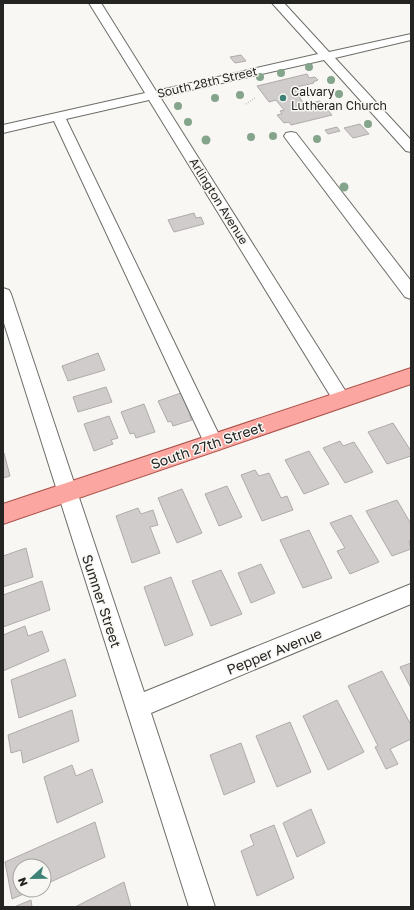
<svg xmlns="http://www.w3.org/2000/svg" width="414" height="910" viewBox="0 0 414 910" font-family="'Golos Text',sans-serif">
<rect width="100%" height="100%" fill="#f8f7f3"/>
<g fill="#d1cccc" stroke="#b0abab">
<polygon points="241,55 246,61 235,63 230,57"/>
<polygon points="307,74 309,78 315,77 318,80 313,82 314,83 292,88 294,91 298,91 301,95 298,95 305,105 320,101 332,115 291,125 289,122 284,123 277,115 282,114 280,111 284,110 276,100 269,102 257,86"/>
<polygon points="360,124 369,134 353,138 344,128"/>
<polygon points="337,127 340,131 328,134 325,130"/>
<polygon points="194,213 196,218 201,217 204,224 174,232 168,220"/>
<polygon points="98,353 105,370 68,381 62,366"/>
<polygon points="106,387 112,402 78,412 73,397"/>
<polygon points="181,393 191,414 189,415 192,420 173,426 171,421 168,422 158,401"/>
<polygon points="144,404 155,432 136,438 134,433 130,434 121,412"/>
<polygon points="109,416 118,438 111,440 113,444 94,451 84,424"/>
<polygon points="393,423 411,451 411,456 387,464 368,432"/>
<polygon points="340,441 343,446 354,442 373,472 345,483 323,448"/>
<polygon points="309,451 329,484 304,494 285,460"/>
<polygon points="4,453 10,476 3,478 3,453"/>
<polygon points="255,470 259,476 269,473 281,498 287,496 293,510 262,521 241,475"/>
<polygon points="227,486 242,517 219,526 205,494"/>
<polygon points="182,489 202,533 177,543 158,498"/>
<polygon points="397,500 411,524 411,540 409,541 411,549 392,556 366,511"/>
<polygon points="138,508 141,514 153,510 158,525 150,527 160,553 132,563 116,516"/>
<polygon points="351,515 379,562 350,574 337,551 345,548 330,523"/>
<polygon points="309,530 332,578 303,588 280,540"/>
<polygon points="26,548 33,577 3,587 3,556"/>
<polygon points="261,564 275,593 251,603 238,573"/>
<polygon points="221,570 242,614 211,626 192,581"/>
<polygon points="171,577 193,635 165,646 144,587"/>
<polygon points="42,581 50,610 3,627 3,595"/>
<polygon points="25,626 28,636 42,631 49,651 3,671 3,635"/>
<polygon points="65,659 76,696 19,718 11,680"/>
<polygon points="411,663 411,688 400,667"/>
<polygon points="382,671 411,725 411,739 390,749 398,764 386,769 375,747 378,746 348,686"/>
<polygon points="337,700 364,752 328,770 303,716"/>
<polygon points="72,710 79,741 23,763 21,750 11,753 8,735"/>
<polygon points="290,722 311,772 277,787 256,736"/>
<polygon points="241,743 255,782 224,795 210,755"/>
<polygon points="72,765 76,776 92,769 103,802 57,823 44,777"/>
<polygon points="311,809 325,843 297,857 283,823"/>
<polygon points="95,822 105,857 44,885 44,866 20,866 20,890 33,890 12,899 5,862"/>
<polygon points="274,825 294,878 257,896 241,851 254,845 250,835"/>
<polygon points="124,882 131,907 75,907"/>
<polygon points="31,900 32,907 14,907"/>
</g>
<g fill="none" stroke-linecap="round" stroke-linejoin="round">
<g stroke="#6d6d69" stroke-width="2">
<g id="minor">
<polygon points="89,3 101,3 156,91 318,54 272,3 284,3 329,52 411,34 411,40 335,58 411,140 411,152 406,151 324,60 160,97 348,395 351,400 348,405 342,407 336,405 149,100 66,119 223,443 221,449 214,451 207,449 54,121 3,133 3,125 145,93"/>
<polygon points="291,132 296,133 411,281 411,299 405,297 286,139 284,136 286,133"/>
<polygon points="3,288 9,290 11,294 144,692 411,584 411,604 151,713 215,907 189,907 3,320"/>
</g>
</g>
<g stroke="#ae524b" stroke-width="2">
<polygon id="major" points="411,368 411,384 3,524 3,504"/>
</g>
<polyline stroke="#989795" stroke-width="1.5" stroke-dasharray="0.5 2" stroke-linecap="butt" points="246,104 255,98"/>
<use href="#minor" fill="#fff" fill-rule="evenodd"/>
<use href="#major" fill="#fba6a0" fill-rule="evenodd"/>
</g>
<g fill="#84a58b">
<circle cx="309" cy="67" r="4"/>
<circle cx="281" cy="73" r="4"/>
<circle cx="260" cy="77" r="4"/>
<circle cx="331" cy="80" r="4"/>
<circle cx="339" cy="94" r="4"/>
<circle cx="240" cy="95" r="4"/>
<circle cx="215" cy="98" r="4"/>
<circle cx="178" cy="106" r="4"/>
<circle cx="188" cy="122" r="4"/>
<circle cx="368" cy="124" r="4"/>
<circle cx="273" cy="136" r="4"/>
<circle cx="251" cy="137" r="4"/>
<circle cx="317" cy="139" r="4"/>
<circle cx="206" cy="140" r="4.5"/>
<circle cx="344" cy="187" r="4.5"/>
</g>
<circle fill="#3e8277" stroke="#f8f7f3" stroke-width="1.5" cx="283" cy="98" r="4"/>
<g text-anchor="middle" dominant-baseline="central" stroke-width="3" stroke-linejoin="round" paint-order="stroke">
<g font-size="12" fill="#242423" stroke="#f8f7f3">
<text transform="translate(207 82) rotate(-13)">South 28th Street</text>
<text transform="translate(219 201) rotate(58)">Arlington Avenue</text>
</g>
<g font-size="12" fill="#242423" stroke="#f8f7f3" text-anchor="start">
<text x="291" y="91">Calvary<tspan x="291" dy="14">Lutheran Church</tspan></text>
</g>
<g font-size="14" fill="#242423" stroke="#f8f7f3">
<text transform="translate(207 445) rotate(-19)">South 27th Street</text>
<text transform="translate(102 601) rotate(72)">Sumner Street</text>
<text transform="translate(274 651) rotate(-22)">Pepper Avenue</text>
</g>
</g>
<rect width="414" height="910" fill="none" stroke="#242423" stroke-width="8"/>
<g transform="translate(32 878) rotate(248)"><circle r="19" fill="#f8f7f3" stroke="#a3a3a0"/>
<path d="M0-3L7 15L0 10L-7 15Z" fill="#3e8277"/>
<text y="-6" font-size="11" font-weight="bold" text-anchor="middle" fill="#242423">N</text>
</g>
</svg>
